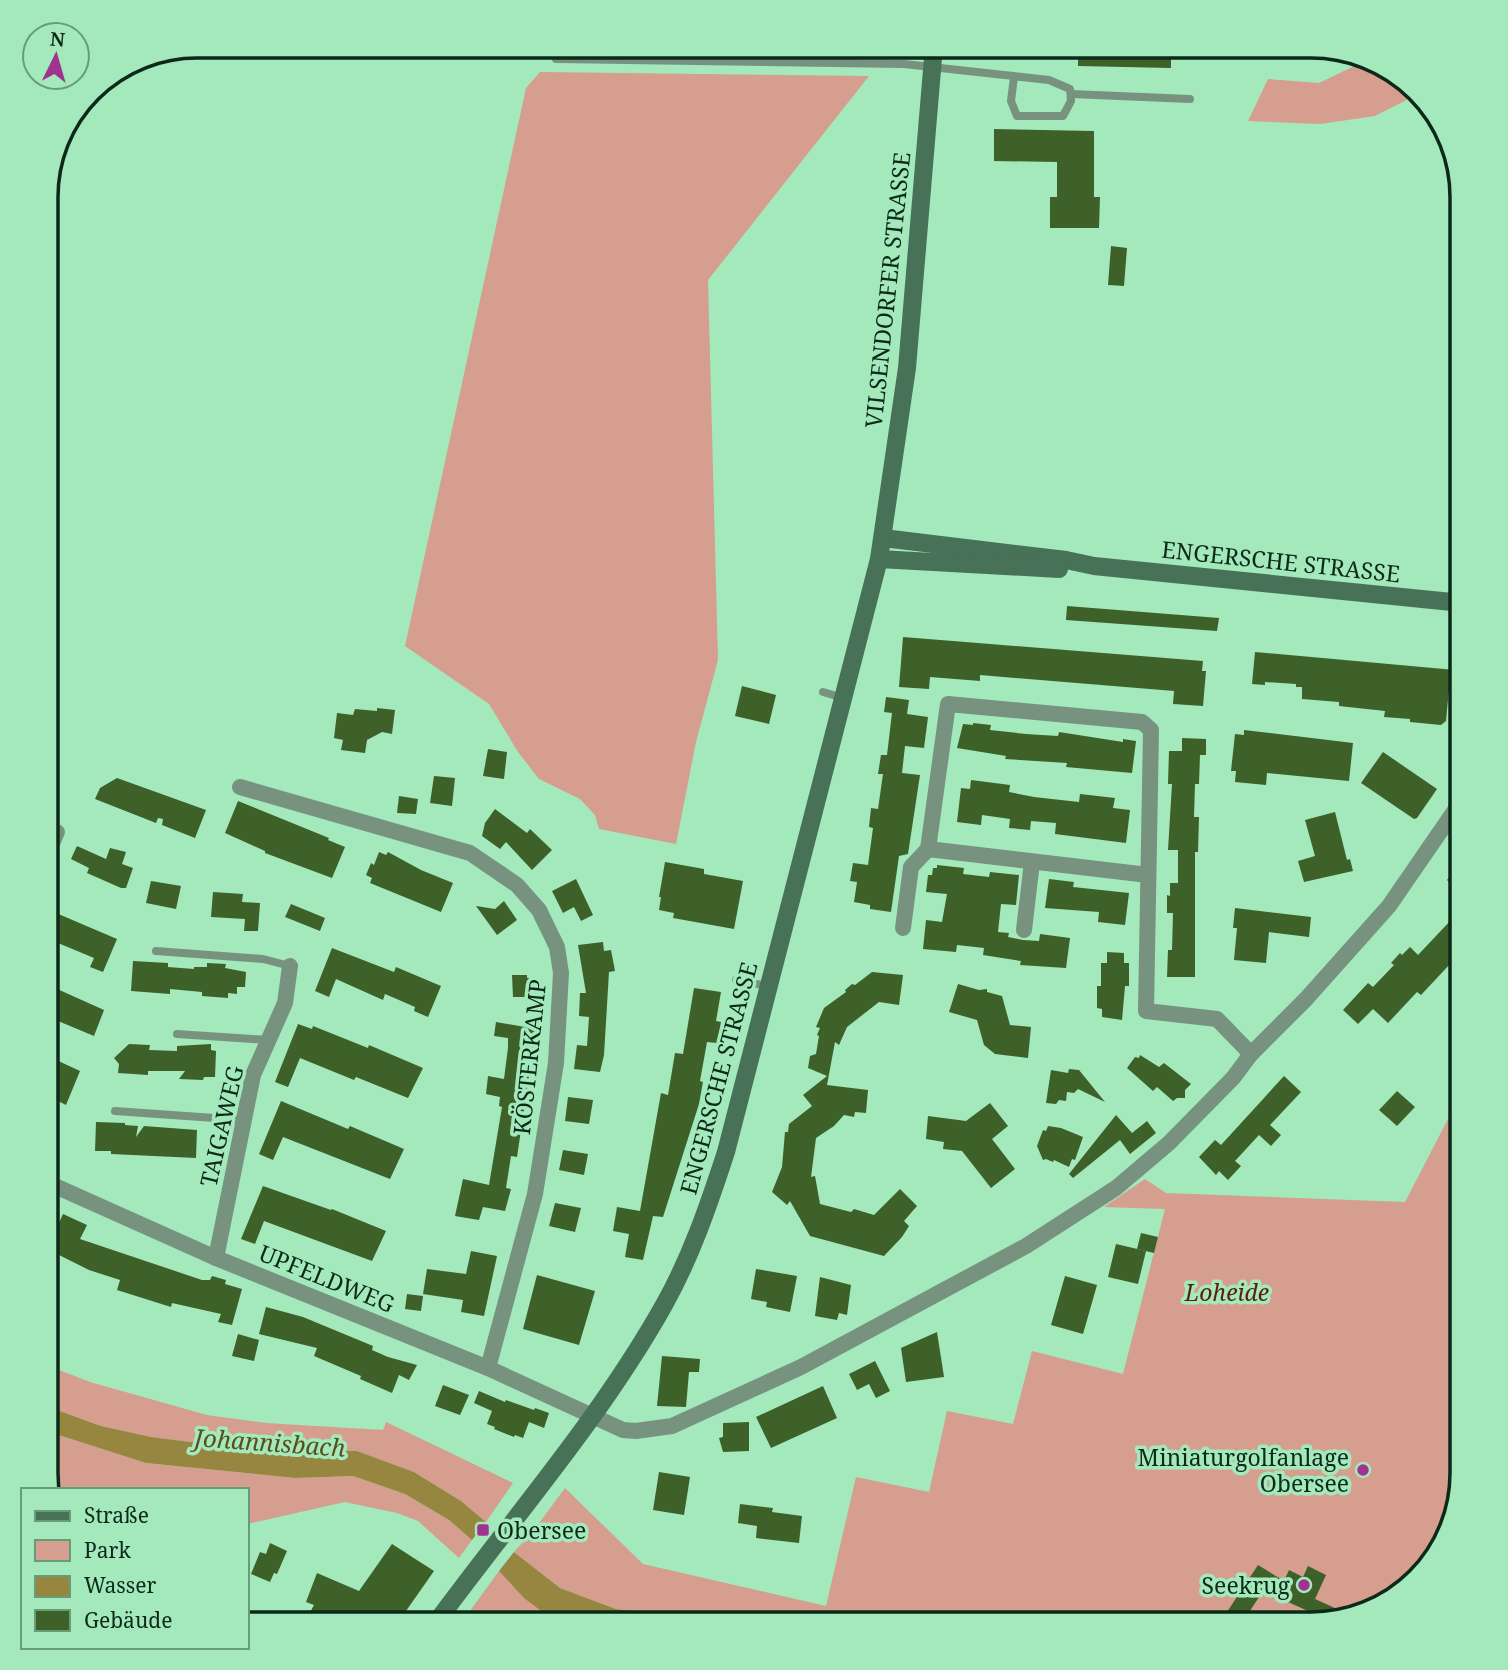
<svg xmlns="http://www.w3.org/2000/svg" width="1508" height="1670" viewBox="0 0 1508 1670" font-family="'Noto Serif',serif">
<rect width="100%" height="100%" fill="#a3e9bc"/>
<g fill="#d59e8f">
<polygon points="1369,59 1378,61 1418,94 1375,116 1320,124 1248,121 1268,79 1319,83"/>
<polygon points="540,72 869,76 708,280 718,660 696,742 676,844 599,829 595,815 580,799 539,779 518,752 489,704 405,646 526,88"/>
<polygon points="1462,1092 1462,1473 1447,1540 1404,1593 1311,1624 712,1624 616,1609 560,1588 514,1552 534,1530 565,1488 643,1564 826,1606 856,1477 929,1492 947,1411 1013,1424 1032,1351 1123,1374 1165,1209 1104,1207 1145,1179 1166,1193 1405,1202"/>
<polygon points="46,1365 90,1382 207,1415 266,1423 383,1430 386,1422 513,1483 486,1522 461,1501 414,1472 357,1451 296,1451 199,1443 151,1437 101,1426 46,1406"/>
<polygon points="46,1431 146,1463 295,1478 353,1476 405,1494 449,1520 472,1540 459,1558 418,1521 397,1513 345,1502 247,1524 247,1490 51,1490 46,1473"/>
<path d="M499,1571C525,1599 537,1608 571,1624H490L467,1615Z"/>
</g>
<g fill="#978640">
<polygon points="46,1406 101,1426 151,1437 199,1443 296,1451 357,1451 414,1472 461,1501 486,1522 472,1540 449,1520 405,1494 353,1476 295,1478 146,1463 46,1431"/>
<polygon points="514,1552 560,1588 616,1609 712,1624 572,1624 540,1610 524,1598 499,1571"/>
</g>
<g fill="#3d6129">
<polygon points="1078,46 1171,46 1171,68 1078,66"/>
<polygon points="994,129 1094,131 1094,197 1100,197 1099,228 1050,228 1050,197 1057,197 1057,162 994,161"/>
<polygon points="1111,246 1127,248 1124,286 1108,285"/>
<polygon points="1067,606 1219,618 1217,631 1066,620"/>
<polygon points="903,637 1203,661 1202,671 1206,671 1203,706 1173,704 1174,691 980,675 980,681 930,677 929,689 899,687"/>
<polygon points="1255,652 1455,670 1450,678 1446,721 1441,725 1410,722 1410,719 1384,717 1385,711 1339,706 1339,702 1302,699 1302,687 1296,687 1296,684 1265,682 1265,685 1252,684"/>
<polygon points="742,686 776,695 769,724 735,716"/>
<polygon points="886,697 909,700 907,714 928,717 924,748 905,746 902,773 920,775 908,854 899,856 891,912 870,909 870,905 854,902 857,882 850,881 853,863 868,865 873,828 869,827 871,808 878,809 883,774 878,774 881,755 887,755 892,713 884,712"/>
<polygon points="377,708 395,710 392,734 382,732 367,740 365,753 341,750 343,740 334,738 337,713 353,715 355,709 377,711"/>
<polygon points="973,723 991,725 990,730 1026,734 1058,736 1059,732 1123,742 1123,739 1136,741 1132,773 1066,767 1067,763 1005,759 1006,756 957,748 963,724 973,725"/>
<polygon points="1244,730 1353,743 1349,781 1267,773 1266,785 1235,782 1236,771 1231,771 1235,734 1244,735"/>
<polygon points="1182,738 1206,739 1206,755 1200,755 1199,784 1195,784 1194,817 1199,817 1198,852 1195,852 1195,977 1167,977 1168,950 1172,950 1173,913 1167,913 1167,895 1170,896 1170,883 1178,883 1178,850 1168,850 1172,784 1168,784 1169,751 1182,751"/>
<polygon points="488,749 507,752 504,779 483,776"/>
<polygon points="1383,752 1437,789 1417,818 1414,819 1361,783"/>
<polygon points="434,776 455,778 452,806 430,803"/>
<polygon points="117,778 206,810 195,838 162,825 163,819 158,818 156,823 95,799 100,788"/>
<polygon points="971,780 1010,785 1009,792 1034,797 1079,802 1080,794 1115,798 1113,808 1130,810 1126,843 1055,834 1056,823 1031,821 1030,830 1009,828 1010,819 982,815 981,825 957,822 961,788 970,789"/>
<polygon points="399,796 418,799 416,814 397,813"/>
<polygon points="238,801 329,838 328,840 345,847 332,878 265,853 265,851 225,833"/>
<polygon points="495,809 527,833 530,829 552,850 532,870 506,842 500,849 482,836 485,823"/>
<polygon points="1335,812 1347,860 1350,859 1353,871 1304,882 1298,861 1315,856 1305,820"/>
<polygon points="77,846 106,859 110,848 126,852 122,864 133,868 126,888 121,888 87,873 89,868 71,859"/>
<polygon points="379,852 386,855 388,852 421,870 453,883 441,912 370,883 372,878 366,875 371,863 374,865"/>
<polygon points="665,862 704,869 704,874 743,881 734,929 673,918 674,913 659,910 661,897 659,897"/>
<polygon points="1462,863 1462,894 1447,880"/>
<polygon points="937,865 964,868 963,874 989,877 990,872 1019,875 1016,905 1001,904 998,932 1009,933 1008,937 1023,940 1039,941 1040,934 1070,938 1066,968 1020,965 1021,961 983,955 984,948 957,945 956,952 923,949 926,920 942,922 947,894 926,892 928,875 932,875 933,868 937,868"/>
<polygon points="576,879 593,915 581,921 574,907 563,913 552,891"/>
<polygon points="1049,879 1074,882 1073,887 1129,893 1125,925 1098,922 1099,912 1045,908"/>
<polygon points="151,881 181,886 176,909 146,903"/>
<polygon points="213,892 243,894 242,902 260,903 258,931 244,931 245,919 211,917"/>
<polygon points="504,901 517,920 497,935 476,906 495,909"/>
<polygon points="291,904 325,918 320,931 285,917"/>
<polygon points="1235,908 1311,917 1309,937 1269,932 1266,963 1234,960 1237,928 1233,928"/>
<polygon points="49,910 117,939 103,972 90,967 94,958 46,938 46,919"/>
<polygon points="1452,919 1462,929 1462,959 1455,966 1451,963 1421,995 1417,992 1388,1023 1373,1009 1358,1024 1343,1010 1368,983 1373,987 1394,965 1391,963 1400,953 1402,955 1410,947 1418,955"/>
<polygon points="603,942 604,951 611,950 615,971 609,972 604,1055 600,1072 574,1069 577,1045 587,1046 589,1017 579,1016 580,993 586,993 578,945"/>
<polygon points="332,948 394,972 396,967 441,986 428,1017 414,1011 415,1007 399,1000 385,994 383,1000 336,979 329,997 315,991"/>
<polygon points="1107,952 1124,953 1124,963 1129,963 1129,986 1125,986 1122,1020 1102,1017 1102,1009 1097,1008 1097,986 1101,986 1101,963 1107,963"/>
<polygon points="133,961 168,963 168,967 194,969 194,967 207,967 207,963 226,964 225,968 246,972 245,987 237,987 237,994 228,993 228,998 202,996 202,992 170,989 170,994 131,991"/>
<polygon points="872,972 903,975 899,1005 879,1002 847,1027 839,1045 835,1042 827,1085 868,1090 866,1113 855,1112 854,1117 844,1115 834,1126 816,1138 811,1177 815,1176 820,1204 851,1212 854,1209 874,1215 900,1189 917,1206 904,1221 909,1226 902,1237 884,1256 810,1236 790,1201 787,1205 772,1192 782,1167 785,1132 788,1132 789,1124 812,1106 803,1095 827,1076 808,1068 810,1056 816,1054 819,1036 817,1035 820,1028 816,1027 824,1008 846,992 845,990 852,984 855,985"/>
<polygon points="512,975 527,975 527,978 537,978 537,997 513,997"/>
<polygon points="46,984 104,1010 94,1036 46,1016"/>
<polygon points="958,984 979,990 987,989 987,992 1002,996 1010,1025 1031,1027 1028,1058 995,1054 984,1045 977,1020 949,1012"/>
<polygon points="694,988 721,992 716,1021 721,1022 717,1043 707,1042 700,1081 703,1082 699,1104 663,1217 653,1216 643,1260 625,1257 629,1234 613,1231 617,1207 640,1211 661,1093 668,1095 675,1053 683,1054"/>
<polygon points="496,1022 536,1029 517,1157 511,1156 506,1188 511,1189 505,1211 483,1207 479,1220 455,1216 463,1179 489,1185 502,1107 499,1106 500,1097 486,1094 488,1076 504,1079 508,1048 508,1038 494,1036"/>
<polygon points="298,1024 312,1029 313,1026 368,1048 369,1045 423,1068 408,1098 356,1077 354,1080 300,1058 288,1087 275,1082"/>
<polygon points="129,1044 150,1045 149,1050 177,1051 177,1046 211,1044 211,1050 216,1051 215,1077 204,1077 203,1080 179,1079 185,1071 148,1071 148,1075 118,1073 119,1064 114,1058"/>
<polygon points="1140,1055 1159,1067 1164,1063 1191,1084 1185,1090 1185,1098 1177,1098 1173,1101 1157,1087 1153,1091 1127,1068 1135,1057 1139,1058"/>
<polygon points="52,1058 80,1071 66,1105 46,1095 54,1077 46,1073"/>
<polygon points="1069,1069 1079,1070 1105,1102 1078,1089 1074,1093 1067,1092 1066,1101 1059,1100 1056,1104 1046,1103 1051,1070 1068,1073"/>
<polygon points="1284,1076 1301,1092 1270,1125 1281,1135 1271,1146 1259,1135 1235,1161 1241,1166 1228,1180 1219,1171 1216,1175 1199,1157 1215,1140 1221,1145"/>
<polygon points="1397,1091 1415,1107 1397,1126 1379,1110"/>
<polygon points="568,1097 593,1100 589,1124 565,1121"/>
<polygon points="281,1101 348,1129 350,1126 404,1149 390,1179 283,1137 273,1160 259,1154"/>
<polygon points="990,1103 1008,1126 992,1139 1015,1169 991,1188 962,1151 943,1149 944,1142 926,1139 928,1116 966,1121"/>
<polygon points="1116,1115 1132,1133 1147,1121 1156,1133 1130,1154 1120,1140 1073,1178 1069,1174"/>
<polygon points="96,1122 125,1123 125,1125 138,1126 136,1137 144,1126 197,1130 196,1158 111,1154 111,1151 95,1151"/>
<polygon points="1048,1126 1061,1128 1083,1137 1075,1160 1072,1159 1069,1167 1054,1160 1053,1162 1046,1159 1043,1160 1037,1146 1043,1130 1046,1131"/>
<polygon points="563,1150 588,1154 584,1175 559,1170"/>
<polygon points="263,1186 331,1210 332,1209 386,1231 372,1261 264,1221 255,1244 241,1239"/>
<polygon points="555,1203 581,1208 575,1232 549,1226"/>
<polygon points="63,1214 87,1225 80,1239 202,1280 210,1280 212,1276 226,1280 225,1284 242,1289 232,1325 218,1322 221,1314 172,1303 171,1307 117,1290 120,1280 89,1270 47,1249"/>
<polygon points="1141,1233 1158,1237 1154,1253 1137,1249"/>
<polygon points="1116,1244 1146,1251 1138,1284 1108,1277"/>
<polygon points="471,1251 497,1256 484,1316 461,1312 463,1300 423,1294 427,1269 466,1274"/>
<polygon points="756,1269 797,1276 790,1312 766,1307 767,1302 751,1299"/>
<polygon points="537,1275 595,1291 579,1345 523,1329"/>
<polygon points="1065,1276 1097,1285 1083,1334 1051,1325"/>
<polygon points="820,1277 851,1285 847,1315 839,1313 837,1320 815,1316"/>
<polygon points="407,1294 423,1296 421,1311 405,1309"/>
<polygon points="266,1307 303,1317 373,1346 372,1350 388,1357 417,1365 409,1380 399,1375 392,1393 360,1379 361,1376 314,1356 317,1348 259,1334"/>
<polygon points="937,1332 944,1377 906,1382 901,1348"/>
<polygon points="238,1334 259,1340 254,1361 232,1356"/>
<polygon points="662,1356 700,1359 699,1372 689,1372 686,1407 657,1406"/>
<polygon points="875,1361 890,1391 876,1398 869,1384 857,1390 849,1374"/>
<polygon points="443,1385 469,1395 460,1415 435,1406"/>
<polygon points="823,1386 837,1418 771,1448 756,1417"/>
<polygon points="479,1391 505,1402 506,1400 534,1410 535,1408 549,1413 544,1428 529,1422 523,1438 515,1435 514,1437 494,1429 495,1427 487,1424 492,1411 474,1403"/>
<polygon points="749,1422 749,1451 723,1452 719,1438 723,1437 723,1423"/>
<polygon points="659,1472 690,1477 684,1515 653,1510"/>
<polygon points="740,1504 773,1508 772,1512 802,1516 799,1543 756,1538 757,1526 738,1523"/>
<polygon points="270,1543 287,1551 277,1574 274,1573 270,1582 251,1574 260,1552 266,1554"/>
<polygon points="392,1544 434,1571 406,1611 401,1624 304,1624 314,1605 306,1602 317,1573 359,1591"/>
<polygon points="1258,1565 1284,1581 1289,1570 1303,1577 1308,1566 1326,1575 1315,1599 1346,1613 1326,1619 1263,1591 1242,1623 1227,1612"/>
</g>
<g fill="none" stroke-linecap="round" stroke-linejoin="round">
<g stroke="#779380" stroke-width="8">
<polyline points="556,59 904,64 1049,80 1070,89 1071,101 1063,116 1017,116 1011,101 1014,77"/>
<polyline points="1071,94 1190,99"/>
<polyline points="823,692 843,698"/>
<polyline points="156,951 263,959 290,966"/>
<polyline points="736,980 768,986"/>
<polyline points="177,1034 269,1040"/>
<polyline points="115,1111 243,1120"/>
</g>
<g stroke="#779380" stroke-width="16">
<polyline points="240,787 470,853 517,885 539,910 557,947 561,973 556,1063 535,1194 488,1368"/>
<polyline points="46,858 57,832"/>
<polyline points="1148,875 928,849 948,704 1142,722 1151,730 1146,1011 1217,1019 1251,1054"/>
<polyline points="903,928 911,867 928,849"/>
<polyline points="1024,930 1032,862"/>
<polyline points="46,1182 216,1258 488,1368 623,1430 636,1431 672,1426 801,1367 1026,1246 1116,1188 1169,1143 1233,1078 1251,1054 1306,999 1389,906 1462,800"/>
<polyline points="216,1258 253,1075 285,1003 290,966"/>
</g>
<g stroke="#487257" stroke-width="18">
<polyline points="883,538 1066,560 1094,566 1462,603"/>
<polyline points="879,559 1059,569"/>
<path d="M435,1624C512,1519 600,1419 664,1305C691,1257 709,1204 726,1152L879,559L907,368L934,46"/>
</g>
</g>
<g fill="#a2328f" stroke="#a3e9bc" stroke-width="2.5">
<circle cx="1363" cy="1470" r="7"/>
<rect x="476" y="1523" width="14" height="14" rx="3.5"/>
<circle cx="1304" cy="1585" r="7"/>
</g>
<g text-anchor="middle" dominant-baseline="central" stroke-width="7" stroke-linejoin="round" paint-order="stroke">
<g font-size="23" fill="#0d2919" stroke="#a3e9bc">
<text transform="translate(887 290) rotate(-84)">VILSENDORFER STRASSE</text>
<text transform="translate(1281 561) rotate(6)">ENGERSCHE STRASSE</text>
<text transform="translate(529 1057) rotate(-84)">KÖSTERKAMP</text>
<text transform="translate(718 1078) rotate(-75)">ENGERSCHE STRASSE</text>
<text transform="translate(221 1126) rotate(-77)">TAIGAWEG</text>
<text transform="translate(327 1278) rotate(22)">UPFELDWEG</text>
</g>
<g font-size="23" font-style="italic" fill="#5d1d0c" stroke="#a3e9bc">
<text x="1227" y="1292">Loheide</text>
</g>
<g font-size="23" fill="#0d2919" stroke="#a3e9bc" text-anchor="end">
<text x="1349" y="1457">Miniaturgolfanlage<tspan x="1349" dy="26">Obersee</tspan></text>
<text x="497" y="1530" text-anchor="start">Obersee</text>
<text x="1290" y="1585">Seekrug</text>
</g>
<g font-size="24" font-style="italic" fill="#5b4e18" stroke="#a3e9bc">
<text transform="translate(270 1442) rotate(4)">Johannisbach</text>
</g>
</g>
<path d="M0 0H1508V1670H0ZM197 58H1311A139 139 0 0 1 1450 197V1473A139 139 0 0 1 1311 1612H197A139 139 0 0 1 58 1473V197A139 139 0 0 1 197 58Z" fill="#a3e9bc" fill-rule="evenodd"/>
<path fill="none" stroke="#0d2919" stroke-width="3.5" d="M197 58H1311A139 139 0 0 1 1450 197V1473A139 139 0 0 1 1311 1612H197A139 139 0 0 1 58 1473V197A139 139 0 0 1 197 58Z"/>
<rect x="21" y="1488" width="228" height="161" fill="#a3e9bc" stroke="#679c7b" stroke-width="2"/>
<rect x="35" y="1511" width="35" height="10" fill="#487257" stroke="#679c7b" stroke-width="2"/>
<text x="84" y="1523" font-size="21" fill="#0d2919">Straße</text>
<rect x="35" y="1540" width="35" height="21" fill="#d59e8f" stroke="#679c7b" stroke-width="2"/>
<text x="84" y="1558" font-size="21" fill="#0d2919">Park</text>
<rect x="35" y="1576" width="35" height="21" fill="#978640" stroke="#679c7b" stroke-width="2"/>
<text x="84" y="1593" font-size="21" fill="#0d2919">Wasser</text>
<rect x="35" y="1610" width="35" height="21" fill="#3d6129" stroke="#679c7b" stroke-width="2"/>
<text x="84" y="1628" font-size="21" fill="#0d2919">Gebäude</text>
<g transform="translate(56 56) rotate(5)"><circle r="33" fill="#a3e9bc" stroke="#679c7b" stroke-width="2"/>
<path d="M0-5L12 26L0 18L-12 26Z" fill="#a2328f"/>
<text y="-10" font-size="19" font-weight="bold" text-anchor="middle" fill="#0d2919">N</text>
</g>
</svg>
